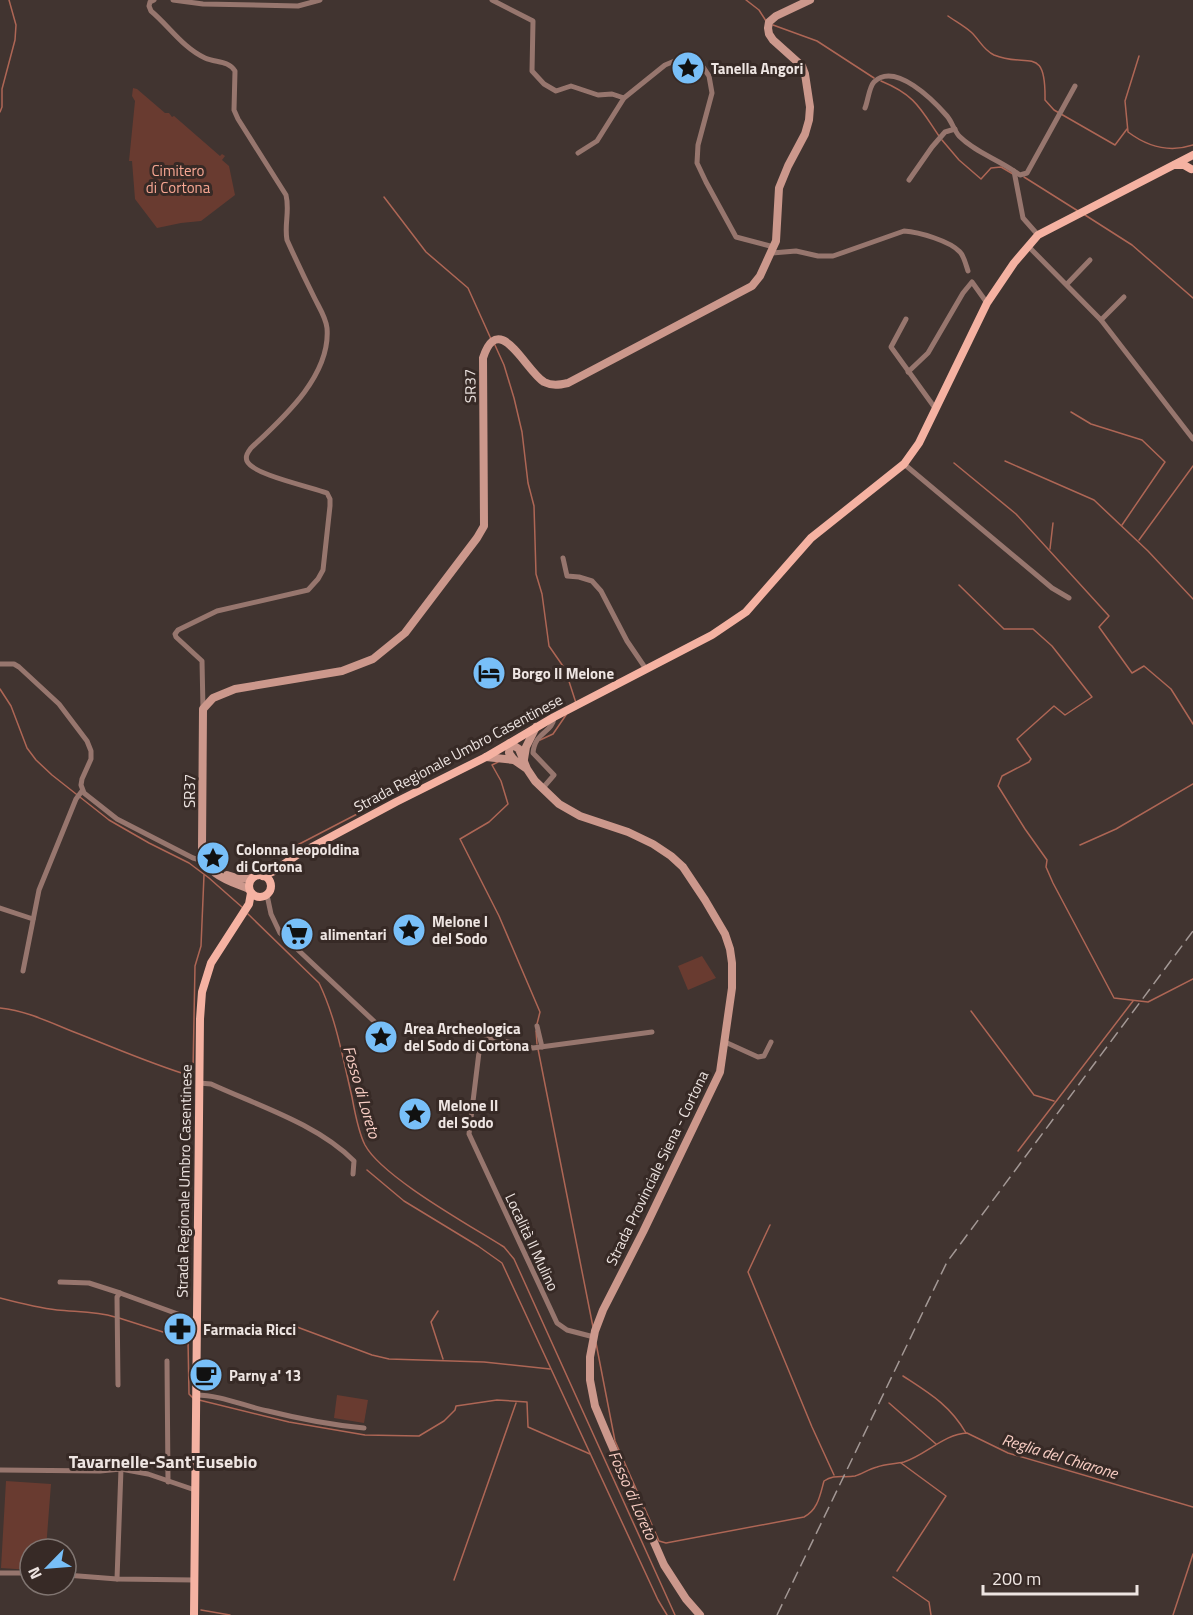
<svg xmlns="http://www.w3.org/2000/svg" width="1193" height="1615" viewBox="0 0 1193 1615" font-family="'Titillium Web',sans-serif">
<rect width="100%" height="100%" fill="#413430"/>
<g fill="#693b30">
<polygon points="133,88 137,89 165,113 169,113 172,117 174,116 220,156 222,154 225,156 222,160 229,166 235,195 201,221 181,223 157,228 135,199 132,161 129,161 135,101 132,96"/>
<polygon points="702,956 716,978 688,990 678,966"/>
<polygon points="337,1395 368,1400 364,1423 334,1418"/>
<polygon points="6,1481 51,1484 46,1549 30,1549 30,1570 1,1568"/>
</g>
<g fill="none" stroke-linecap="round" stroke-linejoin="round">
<g stroke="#ae6655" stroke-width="1.5">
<polyline points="746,0 759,10 766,21"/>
<path d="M948,16C955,21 964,26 971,32C979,39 983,50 994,55C1027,69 1046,43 1045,100L1054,110L1115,145L1127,129"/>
<polyline points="773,25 817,41 874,78"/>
<path d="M1139,56L1125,101L1128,132C1148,147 1169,153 1193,145"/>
<path d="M881,81C915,95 920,108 939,136"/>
<polyline points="0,112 2,107 2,89 15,40 16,25 9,0"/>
<polyline points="942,140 959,160 981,179 991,168 1001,167 1013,174"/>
<polyline points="1024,177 1078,211"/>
<polyline points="384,197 426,252 468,288 491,339"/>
<polyline points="1085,215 1132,245 1193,298"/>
<polyline points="494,343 504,365 514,398 522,432 528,483 534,506 536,574 542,594 549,646 565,669 576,703"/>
<polyline points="1071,412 1091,424 1142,440 1165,462 1122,525"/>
<polyline points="1005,461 1094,500 1148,551 1193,599"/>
<polyline points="954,463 1016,514 1109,616 1099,627 1132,673 1144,666 1171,689 1193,724"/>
<polyline points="1139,540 1193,466"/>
<polyline points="1050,549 1053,523"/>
<polyline points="959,585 1004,629 1033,629 1052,646 1092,697 1065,715 1054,706 1017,739 1031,759 1029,762 1002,776 998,786 1025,829 1047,860 1046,867 1053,883 1114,998 1148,1002 1193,979"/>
<polyline points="0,689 11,706 27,748 36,760 52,775 109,820 149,843 189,863 209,878 243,908"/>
<polyline points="540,740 553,734 566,715"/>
<polyline points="498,762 492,765 501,781 508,804 489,822 460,839 499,916 540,1012 537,1024"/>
<polyline points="1080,845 1116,829 1193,784"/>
<polyline points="282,853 388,798"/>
<path d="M248,914L319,983C336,1018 343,1059 352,1097C355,1113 358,1131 365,1145C382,1177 471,1226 504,1247L514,1259L675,1615"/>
<path d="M0,1008C27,1011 49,1022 74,1032C113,1047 151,1064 191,1076L193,1071L195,966L201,946L204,875"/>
<polyline points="971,1011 1034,1095 1054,1101"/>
<polyline points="536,1031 537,1044"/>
<polyline points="538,1049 593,1327"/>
<polyline points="1018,1151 1133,1001"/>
<polyline points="367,1170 404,1201 478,1246 502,1263 658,1600 667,1615"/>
<polyline points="770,1225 748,1272 812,1427 834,1475"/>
<path d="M0,1298C19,1303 38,1308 57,1310C77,1312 96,1311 115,1317"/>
<polyline points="438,1311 431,1322 443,1359"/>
<polyline points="119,1318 188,1340 189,1394 194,1399"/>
<polyline points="297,1327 372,1355 389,1359 484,1362 550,1369"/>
<path d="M596,1343L615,1441L659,1541L666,1543L804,1517C818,1510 820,1495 824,1481C834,1474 843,1478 855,1476C862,1474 869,1469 877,1467C885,1464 895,1464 904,1462C926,1455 944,1434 967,1433L1008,1453L1193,1507"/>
<path d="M903,1376C929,1393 950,1405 966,1433"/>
<polyline points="199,1400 289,1422 365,1435 419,1436 444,1421 455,1410 456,1406 497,1400 527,1402 528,1427 590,1454"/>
<polyline points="889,1403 936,1444"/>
<polyline points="897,1571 946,1496 901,1463"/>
<polyline points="893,1577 929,1602 931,1615"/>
<polyline points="454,1580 516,1403"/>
<polyline points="201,1610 230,1615"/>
<polyline points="1173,1615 1193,1554"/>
</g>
<g stroke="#97766e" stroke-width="5">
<path d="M154,0L150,2L149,6L151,11C169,26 183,48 205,58C216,63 228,60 235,71L234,110L238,119L286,195C290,211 284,225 287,240C296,260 305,279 315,299C319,307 326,318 327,328C331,376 282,419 251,448C248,452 245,456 247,461C253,475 312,487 327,493L330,499V506L323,570L318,579L308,590L217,611L178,630L175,634L176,637L202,661L203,709"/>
<polyline points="173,0 203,4 298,6 320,0"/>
<polyline points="492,0 533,21 532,71 544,84 556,91 571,86 598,95 612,94 624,98"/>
<path d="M865,108C868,101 869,87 874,82C895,61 934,101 947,116C952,122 954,130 959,136C975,152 995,158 1014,171L1023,218L1038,235"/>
<polyline points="578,153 597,141 624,98 665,65 689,55 697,58 709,76 712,93 698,145 697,163 706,182 736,237 774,247"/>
<polyline points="1014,171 1020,175 1027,173 1075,86"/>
<polyline points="909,180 932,147 945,132 955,129"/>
<polyline points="1028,246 1101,320 1193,439"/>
<path d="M772,253L796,251L818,256H833L904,231C919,232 950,241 960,252C964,256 966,265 968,271"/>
<polyline points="1067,284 1090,260"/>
<polyline points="906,319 891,347 935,408"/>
<polyline points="1101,320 1124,297"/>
<polyline points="908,372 928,353 963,293 972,282 987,303"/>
<polyline points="904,464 1052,588 1069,598"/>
<polyline points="563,558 567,576 579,577 592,581 601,591 627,641 646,669"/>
<polyline points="0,664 14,664 19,667 59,704 87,741 91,751 91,759 82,779 81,785 84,793 117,819 193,858 204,861"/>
<path d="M542,789L554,775L533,753C535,731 553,733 554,717"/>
<polyline points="267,895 271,914 280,933 395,1041"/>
<polyline points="0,908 33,919"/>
<polyline points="23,971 39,890 76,799 82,791"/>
<polyline points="537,1026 542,1047"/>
<polyline points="725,1042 758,1057 764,1056 771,1042"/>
<path d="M199,1083L211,1084C259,1106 317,1124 354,1161L353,1174"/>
<polyline points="60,1282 89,1283 120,1293"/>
<polyline points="594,1337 567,1330 557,1323 469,1134 480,1044 484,1039 490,1038 533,1048 652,1032"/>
<polyline points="167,1361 168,1482"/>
<polyline points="118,1385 117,1297 120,1293 197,1321"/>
<path d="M196,1395C220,1395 244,1406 268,1411C300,1419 331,1425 364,1428"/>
<polyline points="121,1469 117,1579 194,1580"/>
<polyline points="0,1470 100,1471 121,1469 148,1474 195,1490"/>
<polyline points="0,1573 30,1573"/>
<polyline points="66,1575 117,1579"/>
</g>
<g stroke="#cc988c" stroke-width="8">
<polyline points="486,757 514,760"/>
<polyline points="524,759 526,747 536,727"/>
<polyline points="527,769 514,760 509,753 510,743 519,749 527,769 535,781 559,804 580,816 628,832 653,844 671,856 683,867 705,900 725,934 730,949 732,963 732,988 720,1072 643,1232 603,1310 595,1331 590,1357 590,1380 595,1406 608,1437 664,1565 686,1599 700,1615"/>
<polyline points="227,875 240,879 252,878"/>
<path d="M249,889C227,880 205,875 202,848L203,709L213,698L235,689L342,671L373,659L405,633L477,538L484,526L483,358C499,309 525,370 544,382C552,386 559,385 568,383L752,286L760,276L776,241L779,188L788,166L805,134L809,120L810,107L805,74L802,66L773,40L769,34L768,28L769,22L776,16L810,0"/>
</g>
<g stroke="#f5b2a2" stroke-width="8">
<polyline points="1175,165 1184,165 1191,169"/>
<circle cx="260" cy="886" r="11"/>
<polyline points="263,876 274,871 297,855 396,802 486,757 554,717 712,635 746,612 811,538 904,464 919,443 987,303 1014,263 1038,235 1193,155"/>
<polyline points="194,1615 200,1019 202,992 211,963 249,904 251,893"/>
</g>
<polyline stroke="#a39895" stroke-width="1.5" stroke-dasharray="12 6" stroke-linecap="butt" points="777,1615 947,1262 1193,931"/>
</g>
<defs>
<g id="sight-disc" transform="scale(1.725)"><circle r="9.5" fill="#78bff8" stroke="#372a26"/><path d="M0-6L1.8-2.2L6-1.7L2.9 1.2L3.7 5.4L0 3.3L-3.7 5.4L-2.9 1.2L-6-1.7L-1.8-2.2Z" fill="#111"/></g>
<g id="hotel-disc" transform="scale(1.725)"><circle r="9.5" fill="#78bff8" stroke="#372a26"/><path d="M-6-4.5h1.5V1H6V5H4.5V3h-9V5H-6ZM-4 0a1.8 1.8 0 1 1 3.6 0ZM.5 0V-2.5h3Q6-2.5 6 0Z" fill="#111"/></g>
<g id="supermarket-disc" transform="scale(1.725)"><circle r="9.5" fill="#78bff8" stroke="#372a26"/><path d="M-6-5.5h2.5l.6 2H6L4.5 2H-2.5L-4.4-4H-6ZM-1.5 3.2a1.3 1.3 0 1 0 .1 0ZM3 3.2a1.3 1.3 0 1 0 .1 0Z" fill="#111"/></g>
<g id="pharmacy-disc" transform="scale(1.725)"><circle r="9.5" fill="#78bff8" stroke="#372a26"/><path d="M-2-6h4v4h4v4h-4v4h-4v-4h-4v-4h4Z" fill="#111"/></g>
<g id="cafe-disc" transform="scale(1.725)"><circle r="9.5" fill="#78bff8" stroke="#372a26"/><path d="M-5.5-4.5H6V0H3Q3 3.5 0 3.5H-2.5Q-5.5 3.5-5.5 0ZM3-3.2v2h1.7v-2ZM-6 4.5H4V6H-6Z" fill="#111"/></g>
</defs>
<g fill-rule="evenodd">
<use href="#sight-disc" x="688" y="68"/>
<use href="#hotel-disc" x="489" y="673"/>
<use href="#sight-disc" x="213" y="858"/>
<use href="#sight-disc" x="409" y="930"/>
<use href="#supermarket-disc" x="297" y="934"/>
<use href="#sight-disc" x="381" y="1037"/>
<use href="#sight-disc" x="415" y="1114"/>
<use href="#pharmacy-disc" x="180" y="1329"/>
<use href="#cafe-disc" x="206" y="1375"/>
</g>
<g text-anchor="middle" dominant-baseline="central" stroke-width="6" stroke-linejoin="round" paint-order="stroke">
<g font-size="15" font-weight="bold" fill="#eee5e2" stroke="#372a26" text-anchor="start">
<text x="711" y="68">Tanella Angori</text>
<text x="512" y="673">Borgo Il Melone</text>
<text x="236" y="849">Colonna leopoldina<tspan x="236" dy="17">di Cortona</tspan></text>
<text x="432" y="921">Melone I<tspan x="432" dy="17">del Sodo</tspan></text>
<text x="320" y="934">alimentari</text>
<text x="404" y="1028">Area Archeologica<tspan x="404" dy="17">del Sodo di Cortona</tspan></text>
<text x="438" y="1105">Melone II<tspan x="438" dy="17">del Sodo</tspan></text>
<text x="203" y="1329">Farmacia Ricci</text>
<text x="229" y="1375">Parny a' 13</text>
</g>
<g font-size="15" fill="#f8a793" stroke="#372a26">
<text x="178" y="170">Cimitero<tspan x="178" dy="17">di Cortona</tspan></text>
</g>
<g font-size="15" fill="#eee5e2" stroke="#372a26">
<text transform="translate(470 386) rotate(-91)">SR37</text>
<text transform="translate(458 753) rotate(-28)">Strada Regionale Umbro Casentinese</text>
<text transform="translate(189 791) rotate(-90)">SR37</text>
<text transform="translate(657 1168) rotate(-64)">Strada Provinciale Siena - Cortona</text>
<text transform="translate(184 1181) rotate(-89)">Strada Regionale Umbro Casentinese</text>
<text transform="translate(532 1242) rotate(65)">Località Il Mulino</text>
</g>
<g font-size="16" font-style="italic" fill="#f9cec4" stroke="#372a26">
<text transform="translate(362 1092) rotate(74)">Fosso di Loreto</text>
<text transform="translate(1060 1456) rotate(17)">Reglia del Chiarone</text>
<text transform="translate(633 1495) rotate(66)">Fosso di Loreto</text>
</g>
<g font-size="18" font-weight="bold" fill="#eee5e2" stroke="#372a26">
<text x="163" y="1461">Tavarnelle-Sant'Eusebio</text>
</g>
</g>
<g transform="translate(48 1567) rotate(245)"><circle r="28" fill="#372a26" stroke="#807571" stroke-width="1.5"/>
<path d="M0-4.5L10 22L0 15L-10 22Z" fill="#78bff8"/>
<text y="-9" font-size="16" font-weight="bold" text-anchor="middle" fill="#eee5e2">N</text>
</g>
<path d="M983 1585v9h154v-9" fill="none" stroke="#eee5e2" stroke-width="3"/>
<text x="992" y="1585" font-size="18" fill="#eee5e2" stroke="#372a26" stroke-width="4.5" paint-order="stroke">200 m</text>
</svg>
